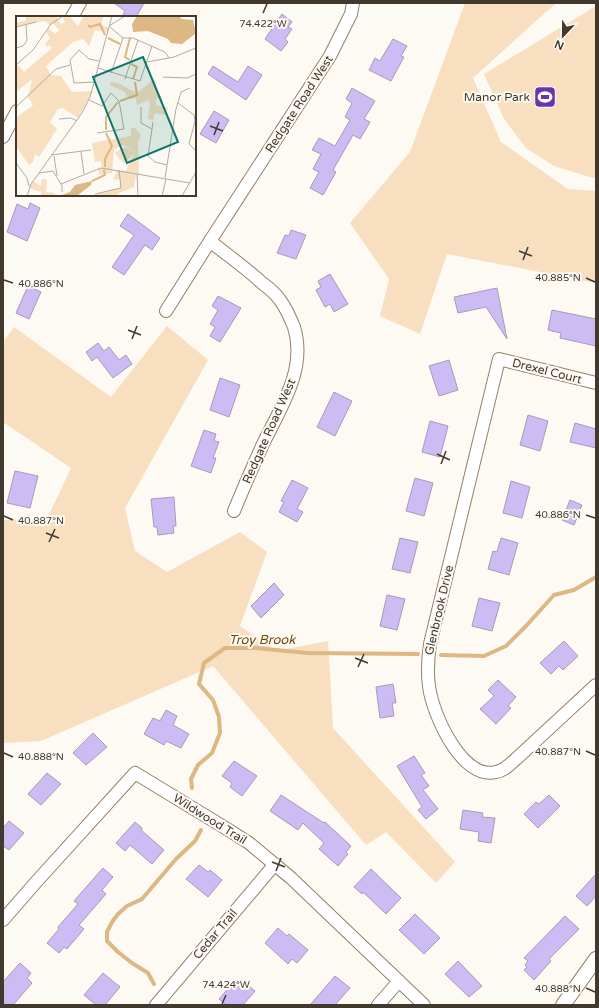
<svg xmlns="http://www.w3.org/2000/svg" width="599" height="1008" viewBox="0 0 599 1008" font-family="'Varela Round',sans-serif">
<rect width="100%" height="100%" fill="#fdf9f3"/>
<g fill="#f7dfc0">
<polygon points="465,3 556,3 473,78 501,142 568,189 596,191 596,283 447,254 420,334 380,316 389,279 350,223 410,152"/>
<polygon points="596,6 596,178 593,178 554,166 526,148 504,119 484,74"/>
<polygon points="167,326 208,360 125,508 135,551 167,572 240,532 267,552 240,626 276,651 328,641 333,728 455,862 436,883 386,832 366,845 213,666 41,741 3,743 3,588 4,583 3,579 3,520 47,519 71,468 3,422 3,342 14,327 111,397"/>
</g>
<g fill="none" stroke-linecap="round" stroke-linejoin="round">
<g stroke="#ddb784" stroke-width="4">
<polyline points="441,655 484,656 506,646 526,626 554,595 574,590 596,577"/>
<polyline points="192,788 191,779 198,765 212,753 220,733 219,717 213,700 199,684 204,663 225,648 256,648 307,653 418,654"/>
<polyline points="154,984 148,973 132,963 118,952 107,941 107,932 112,922 118,914 127,906 142,899 176,859 195,841 201,830"/>
</g>
</g>
<g fill="#cdbbf3" stroke="#a59cb9">
<polygon points="114,3 144,3 136,17 122,17 125,11"/>
<polygon points="282,14 292,22 288,27 292,29 285,39 288,42 281,51 265,39"/>
<polygon points="393,39 407,46 401,56 404,57 391,81 369,70 375,58 380,61"/>
<polygon points="213,66 238,82 248,66 262,75 246,100 208,74"/>
<polygon points="352,88 375,101 364,119 370,122 360,139 353,135 333,170 336,172 323,195 310,188 319,172 313,169 321,154 312,150 319,138 335,146 350,120 345,117 352,103 346,99"/>
<polygon points="214,111 229,120 216,143 200,134"/>
<polygon points="30,203 40,208 27,241 7,232 17,204 28,209"/>
<polygon points="128,214 160,238 152,250 145,245 124,275 112,267 134,235 120,226"/>
<polygon points="291,230 306,235 296,259 277,253 285,235 289,236"/>
<polygon points="330,274 348,304 334,312 330,304 325,307 316,290 321,287 318,281"/>
<polygon points="28,286 41,292 29,319 16,313"/>
<polygon points="497,288 507,339 486,307 458,313 454,297"/>
<polygon points="218,296 241,308 220,342 210,336 215,327 210,324 218,310 212,306"/>
<polygon points="552,310 596,319 596,346 560,338 561,333 548,330"/>
<polygon points="98,343 104,351 109,347 119,360 126,355 132,364 113,378 97,357 92,361 86,352"/>
<polygon points="449,360 458,390 439,396 429,366"/>
<polygon points="220,378 240,385 229,417 210,410"/>
<polygon points="334,392 352,401 335,436 317,427"/>
<polygon points="528,415 548,421 540,451 520,445"/>
<polygon points="430,421 448,426 440,457 422,452"/>
<polygon points="575,423 596,429 596,448 570,442"/>
<polygon points="204,430 216,434 214,441 219,442 213,458 216,458 211,473 191,466"/>
<polygon points="15,471 38,476 30,508 7,503"/>
<polygon points="415,478 433,483 424,516 406,511"/>
<polygon points="292,480 308,488 297,509 303,512 297,522 279,512 284,502 281,501"/>
<polygon points="511,481 530,487 522,518 503,513"/>
<polygon points="174,497 176,526 173,526 174,533 158,535 157,527 154,527 151,499"/>
<polygon points="570,500 582,505 574,525 562,520"/>
<polygon points="400,538 418,542 410,573 392,569"/>
<polygon points="501,538 518,543 509,575 488,569 493,551 497,552"/>
<polygon points="274,583 284,595 261,618 251,606"/>
<polygon points="387,595 405,599 397,630 380,626"/>
<polygon points="479,598 500,603 492,631 472,626"/>
<polygon points="564,641 578,656 563,670 559,666 551,674 540,663"/>
<polygon points="498,680 516,697 508,706 511,708 496,724 480,709 494,696 488,690"/>
<polygon points="393,684 396,703 392,703 394,716 380,718 376,687"/>
<polygon points="166,710 177,716 173,725 189,734 181,748 166,741 164,745 144,734 153,718 160,721"/>
<polygon points="93,733 107,747 86,765 73,753"/>
<polygon points="414,756 425,773 421,775 429,786 423,790 438,809 426,819 418,810 422,807 397,766"/>
<polygon points="234,761 257,776 242,796 230,787 232,783 222,776"/>
<polygon points="47,773 61,784 41,805 28,794"/>
<polygon points="281,795 324,823 325,822 351,846 346,852 348,854 338,866 319,849 324,843 303,823 298,830 270,811"/>
<polygon points="549,795 560,806 538,828 524,814 536,802 539,804"/>
<polygon points="463,810 483,813 482,817 495,818 491,843 478,841 479,832 460,829"/>
<polygon points="9,821 24,833 9,850 3,846 3,828"/>
<polygon points="135,822 142,828 141,830 164,850 152,864 130,845 125,851 116,843"/>
<polygon points="199,865 208,872 210,870 222,880 208,897 186,879"/>
<polygon points="103,868 113,877 102,890 106,894 79,925 84,929 67,949 64,947 59,953 47,943 59,929 58,927 78,904 74,901"/>
<polygon points="371,869 401,898 386,914 363,892 362,894 354,887"/>
<polygon points="596,874 596,896 587,906 576,896"/>
<polygon points="415,914 440,938 424,954 399,930"/>
<polygon points="565,916 579,929 549,959 551,961 534,980 524,970 527,967 525,965 528,961 524,958"/>
<polygon points="278,928 287,936 289,934 308,950 297,963 292,959 288,964 265,943"/>
<polygon points="458,961 482,986 469,997 445,974"/>
<polygon points="20,963 31,973 27,978 32,983 13,1005 7,1005 3,1001 3,982"/>
<polygon points="103,973 120,987 105,1005 96,1005 84,995"/>
<polygon points="335,976 350,988 335,1005 310,1005"/>
<polygon points="241,979 255,991 243,1005 226,1005 219,999 230,986 232,989"/>
</g>
<g fill="none" stroke-linecap="round" stroke-linejoin="round">
<g stroke="#948167" stroke-width="14">
<g id="minor">
<polyline points="72,17 80,3"/>
<polyline points="3,137 17,111"/>
<path d="M210,241C227,255 246,268 262,283C269,288 275,293 280,300C286,308 290,317 294,327C307,369 281,407 263,444C253,466 243,489 234,511"/>
<polyline points="166,311 210,241 330,56 351,14 353,3"/>
<path d="M596,383L499,359L430,644C428,658 427,672 429,686C432,713 462,781 496,772C504,771 510,764 516,759L596,685"/>
<polyline points="3,920 37,881 135,773 227,829 249,843 291,878 424,1005"/>
<polyline points="156,1005 275,864"/>
<polyline points="378,1005 399,981"/>
</g>
</g>
<g stroke="#948167" stroke-width="16">
<polyline id="tertiary" points="563,1005 596,959"/>
</g>
<use href="#minor" stroke="#fff" stroke-width="12"/>
<use href="#tertiary" stroke="#fff" stroke-width="14"/>
</g>
<path fill="none" stroke="#41392e" stroke-width="1.5" d="M263,13L267,4M210,126L223,131M214,135L219,122M519,251L532,256M523,260L528,247M586,278L595,282M4,280L13,283M128,330L141,335M132,339L137,326M437,454L450,460M441,464L446,451M586,515L595,518M4,516L13,520M46,533L59,538M49,542L55,529M355,658L368,663M358,667L364,654M586,751L595,755M4,753L13,757M272,862L285,867M276,871L281,858M586,988L595,992M222,1004L226,995"/>
<defs>
<g id="stadium-square" transform="scale(1.15)"><rect x="-9" y="-9" width="18" height="18" rx="4" fill="#6934ab" stroke="#fdf9f3"/><path d="M0-5a6.5 5 0 1 0 0 10a6.5 5 0 1 0 0-10ZM-3.5-1.8h7v3.6h-7Z" fill="#fff"/></g>
</defs>
<g fill-rule="evenodd">
<use href="#stadium-square" x="545" y="97"/>
</g>
<g text-anchor="middle" dominant-baseline="central" stroke-width="4" stroke-linejoin="round" paint-order="stroke">
<g font-size="12" fill="#41392e" stroke="#fdf9f3" text-anchor="end">
<text x="530" y="97">Manor Park</text>
</g>
<g font-size="12" fill="#41392e" stroke="#fdf9f3">
<text transform="translate(299 104) rotate(-57)">Redgate Road West</text>
<text transform="translate(547 371) rotate(14)">Drexel Court</text>
<text transform="translate(269 431) rotate(-66)">Redgate Road West</text>
<text transform="translate(439 610) rotate(-77)">Glenbrook Drive</text>
<text transform="translate(210 819) rotate(32)">Wildwood Trail</text>
<text transform="translate(215 934) rotate(-50)">Cedar Trail</text>
</g>
<g font-size="13" font-style="italic" fill="#6f4b0c" stroke="#fdf9f3">
<text x="262" y="640">Troy Brook</text>
</g>
</g>
<g transform="translate(16 16)">
<rect width="180" height="180" fill="#fdf9f3"/>
<path d="M10,0H40L45,8L49,6L47,1L53,0L62,10L68,0H88L85,9L93,12L92,16L79,14L73,30L67,23L57,26L30,50L35,59L45,60L56,76L77,75L62,102L47,92L42,93L34,106L41,113L23,141L19,138L17,146L13,149L0,130V102L17,89L12,81L16,63L0,76V51L2,49L8,56L36,32L34,29L31,31L29,28L34,22L30,16L33,12L39,18L43,14L37,7L34,9L29,5L0,10V6L10,5ZM138,63L142,77L146,81L140,84V89L152,92L150,99L139,97L137,104L132,103L134,88L132,84L121,89L120,82L112,83L109,76L94,69L95,66L102,67L121,77ZM115,112H119L125,119L122,127L123,158H120L118,171L103,177L102,180H75L105,172L104,163L97,164L101,154L110,155L118,137L108,148L99,137L109,131L119,136L108,129L98,133L96,157L83,159L82,152H86L85,145L79,146L76,127L115,120ZM26,163L31,164L30,176L38,177L39,180H25V176L13,172L17,165L25,170Z" fill="#f7dfc0"/>
<path d="M121,0H164L165,3L177,4L180,17L166,28L155,27L152,23L132,15L117,16L116,8ZM76,165L75,169L62,179L43,180L54,176L59,169Z" fill="#ddb784"/>
<path fill="none" stroke="#ddb784" stroke-width="2" d="M72,9L74,11L84,8L89,19M92,22L104,28M114,22L109,41L114,44M115,48L121,51L117,63M104,85L121,79L119,66M90,114V101L102,86M89,151V143L96,130L90,117M76,165L89,159L88,154"/>
<path fill="none" stroke="#b2aca4" stroke-width="1" d="M93,10L109,0M0,11L20,6M94,11L107,22H117L149,36L153,42M0,32L7,30L11,25L10,9M131,46L158,41L180,32M0,49L17,34L35,8L47,0M82,52L124,65L136,30M95,57L107,22M147,61L171,62L180,58M109,63L122,24M79,66L58,67L54,44L63,34L73,43L83,45M73,84L86,90L95,77L103,85L108,113L81,117M162,87L178,99L179,105L173,128L180,135M0,91L40,53L54,49M125,91V107L136,113M43,103L55,102L61,105M137,106L132,140L139,146L151,149M65,136L68,158M35,139L75,134M38,140L41,160M0,147L11,162L13,170M23,157L37,155L46,170V176M121,158L122,180M149,162L160,93L165,76L174,72M45,168L85,152L174,167M79,178L105,172L103,154M11,180L15,168L66,97L74,81L96,0M146,180L150,163M166,180L180,156"/>
<path fill="#0f766e" fill-opacity="0.15" stroke="#0f766e" stroke-width="2" d="M127,41L162,126L111,147L77,61Z"/>
<rect width="180" height="180" fill="none" stroke="#41392e" stroke-width="2"/>
</g>
<g font-size="10" text-anchor="middle" fill="#41392e" stroke="#fdf9f3" stroke-width="4" stroke-linejoin="round" paint-order="stroke">
<text x="263" y="27">74.422°W</text>
<text x="558" y="281">40.885°N</text>
<text x="41" y="287">40.886°N</text>
<text x="558" y="518">40.886°N</text>
<text x="41" y="524">40.887°N</text>
<text x="558" y="755">40.887°N</text>
<text x="41" y="760">40.888°N</text>
<text x="226" y="988">74.424°W</text>
<text x="558" y="992">40.888°N</text>
</g>
<rect width="599" height="1008" fill="none" stroke="#41392e" stroke-width="8"/>
<g transform="translate(563 36) rotate(202)" stroke="#fdf9f3" stroke-width="3" paint-order="stroke">
<path d="M0-3L7 15L0 10L-7 15Z" fill="#41392e"/>
<text y="-6" font-size="11" font-weight="bold" text-anchor="middle" fill="#41392e">N</text>
</g>
</svg>
